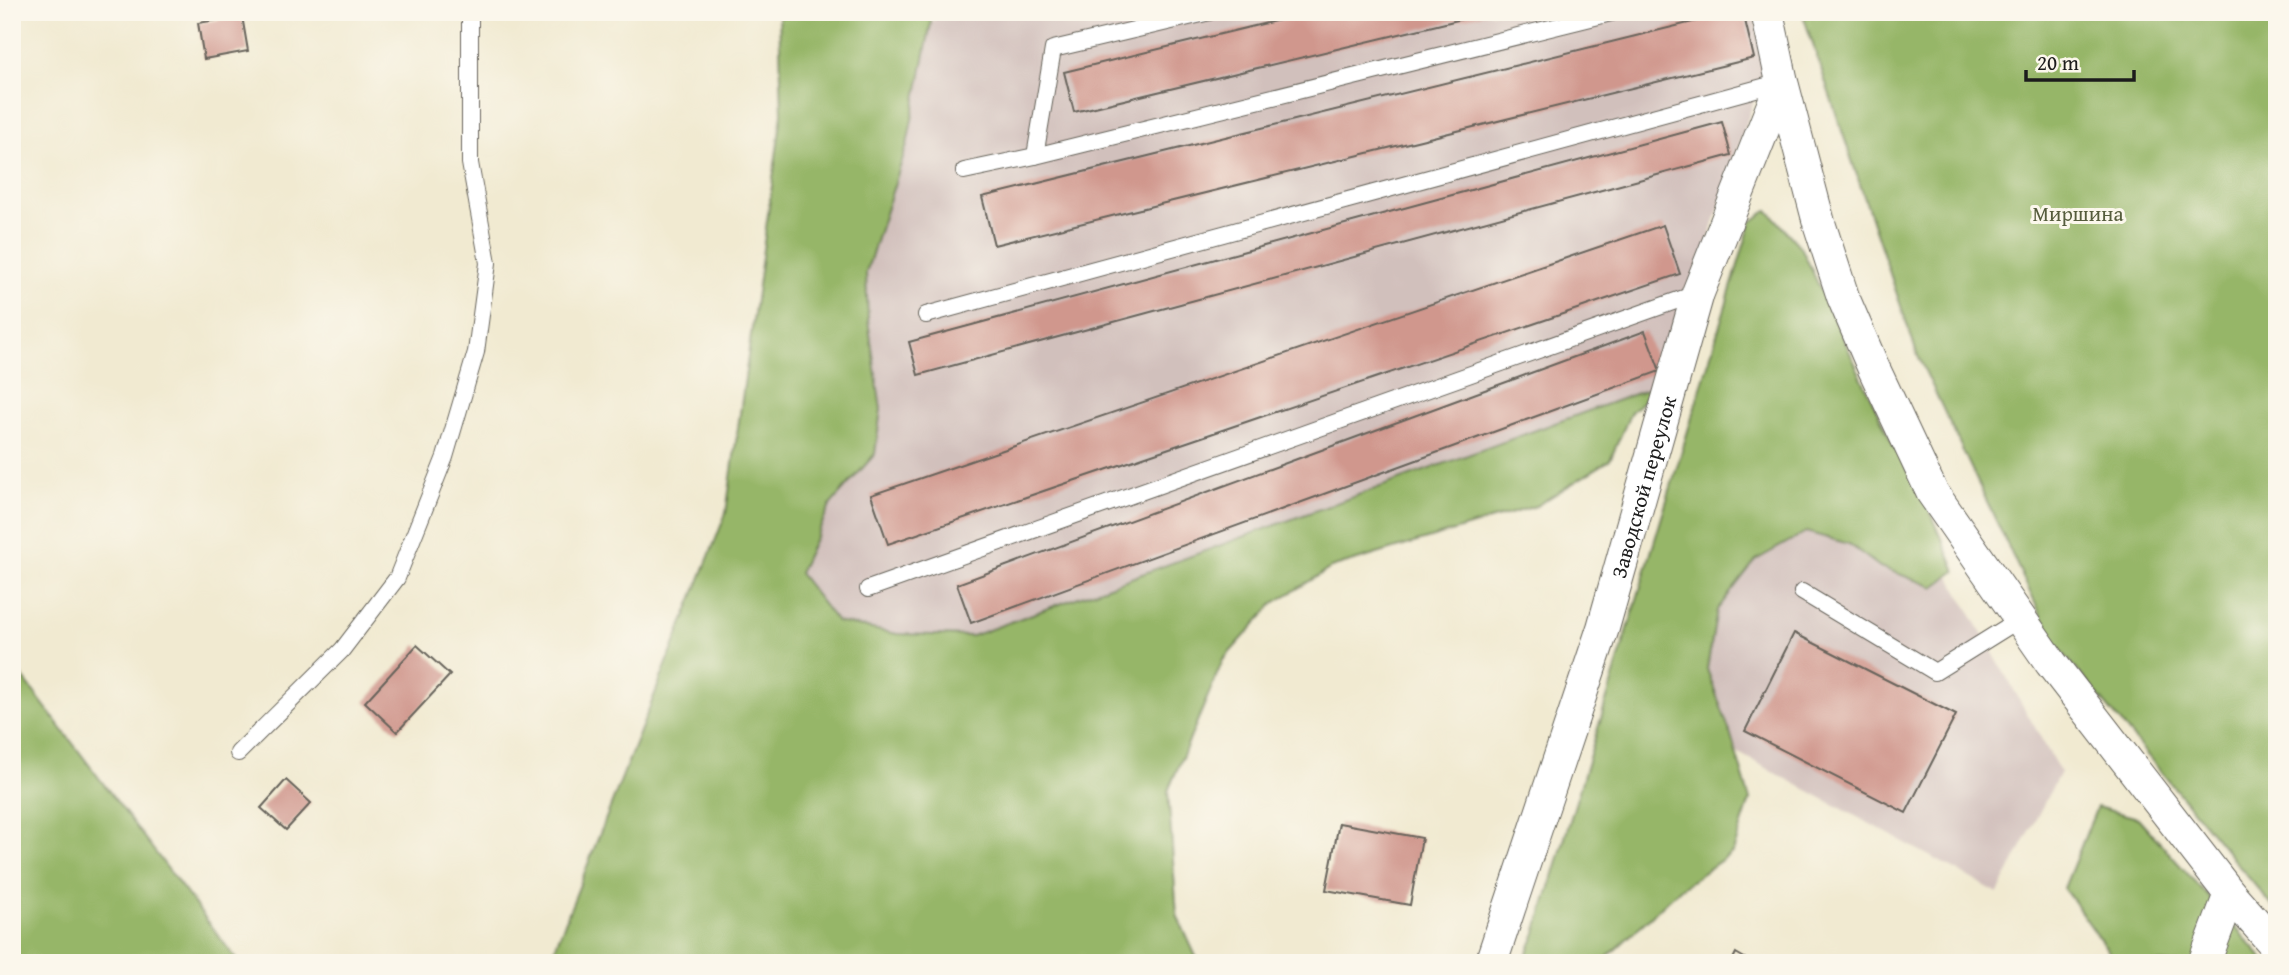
<svg xmlns="http://www.w3.org/2000/svg" width="2289" height="975" viewBox="0 0 2289 975" font-family="'Gentium Book Plus',serif">
<rect width="100%" height="100%" fill="#fbf7ec"/>
<filter id="ink" filterUnits="userSpaceOnUse"><feTurbulence type="fractalNoise" baseFrequency=".0143" numOctaves="2"/><feDisplacementMap in="SourceGraphic" scale="14" xChannelSelector="R" yChannelSelector="G"/><feConvolveMatrix kernelMatrix="1 2 1 2 8 2 1 2 1" color-interpolation-filters="sRGB"/></filter>
<filter id="wash" filterUnits="userSpaceOnUse"><feTurbulence type="fractalNoise" baseFrequency=".00686" numOctaves="4" result="noise"/><feDisplacementMap in="SourceGraphic" scale="28" xChannelSelector="R" yChannelSelector="G"/><feGaussianBlur stdDeviation="1.57" result="paint"/><feColorMatrix in="noise" values="0 0 0 0 0 0 0 0 0 0 0 0 0 0 0 0 0 1.4 0 .05"/><feComposite in="paint" operator="in"/></filter>
<g filter="url(#wash)">
<rect width="100%" height="100%" fill="#f1ead1"/>
<g fill="#d1c0bc">
<polygon points="941,12 1754,12 1764,69 1662,384 972,636 897,634 837,622 799,573 831,504 875,454 866,273 907,145 931,23"/>
<polygon points="1827,358 2060,772 1998,893 1635,697"/>
</g>
<g fill="#96b668" stroke="#596942" stroke-width="2">
<polygon points="779,12 930,12 931,23 907,145 866,273 868,320 881,409 875,454 831,504 799,573 837,622 897,634 972,636 1662,384 1631,412 1610,460 1536,506 1331,568 1274,603 1223,660 1168,791 1177,915 1199,963 549,963 726,513 782,114"/>
<polygon points="1802,12 2277,12 2277,912 2053,641 1917,354"/>
<polygon points="1768,210 1802,249 1891,441 1928,506 1956,571 1934,587 1880,567 1849,544 1806,532 1756,560 1717,610 1707,669 1730,732 1750,800 1733,852 1681,888 1601,963 1523,963 1536,933 1751,222"/>
<polygon points="12,663 239,963 12,963"/>
<polygon points="2097,807 2138,818 2267,963 2117,963 2064,888"/>
</g>
<g id="blocks">
<g fill="#d0978d">
<polygon points="1312,12 1487,13 1074,112 1064,72"/>
<polygon points="1733,12 1743,12 1754,58 994,245 982,197"/>
<polygon points="242,16 248,51 204,59 198,23"/>
<polygon points="1722,122 1731,155 918,375 909,342"/>
<polygon points="1663,225 1680,274 888,544 871,495"/>
<polygon points="1645,331 1660,371 971,623 957,584"/>
<polygon points="1794,633 1956,715 1906,813 1745,731"/>
<polygon points="417,645 450,675 397,732 365,702"/>
<polygon points="286,780 311,803 286,830 261,808"/>
<polygon points="1339,823 1422,838 1410,905 1326,890"/>
<polygon points="1736,953 1753,963 1731,963"/>
</g>
</g>
</g>
<g filter="url(#ink)">
<use href="#blocks" fill-opacity="0" stroke="#67645b" stroke-width="2"/>
<g fill="none" stroke-linecap="round" stroke-linejoin="round">
<g stroke="#67645b" stroke-width="18">
<g id="lane">
<polyline points="1035,156 1053,49 1210,12"/>
<polyline points="964,171 1035,156 1615,12"/>
<polyline points="926,315 1781,82"/>
<polyline points="868,589 1698,293"/>
<polyline points="1802,592 1935,672 2020,619"/>
<polyline points="238,753 342,650 397,578 445,457 476,352 488,263 470,163 470,12"/>
</g>
</g>
<g stroke="#67645b" stroke-width="34">
<g id="street">
<polyline points="1767,12 1782,82 1819,223 1843,297 1874,369 1932,492 2051,663 2230,894 2277,947"/>
<path id="s1" d="M1491,963L1603,628L1698,293L1782,82"/>
<polyline points="2204,963 2230,894"/>
</g>
</g>
<use href="#lane" stroke="#fff" stroke-width="16"/>
<use href="#street" stroke="#fff" stroke-width="32"/>
</g>
</g>
<g text-anchor="middle" dominant-baseline="central" stroke-width="6" stroke-linejoin="round" paint-order="stroke">
<g font-size="21" fill="#555c3c" stroke="#fbf7ec">
<text x="2078" y="213">Миршина</text>
</g>
<g font-size="21" fill="#1c1c1c" stroke="#fbf7ec">
<text stroke="none"><textPath href="#s1" startOffset="500">Заводской переулок</textPath></text>
</g>
</g>
<rect width="2289" height="975" fill="none" stroke="#fbf7ec" stroke-width="42"/>
<path d="M2026 70v10h108v-10" fill="none" stroke="#1c1c1c" stroke-width="3.5"/>
<text x="2037" y="70" font-size="21" fill="#1c1c1c" stroke="#fbf7ec" stroke-width="5" paint-order="stroke">20 m</text>
</svg>
